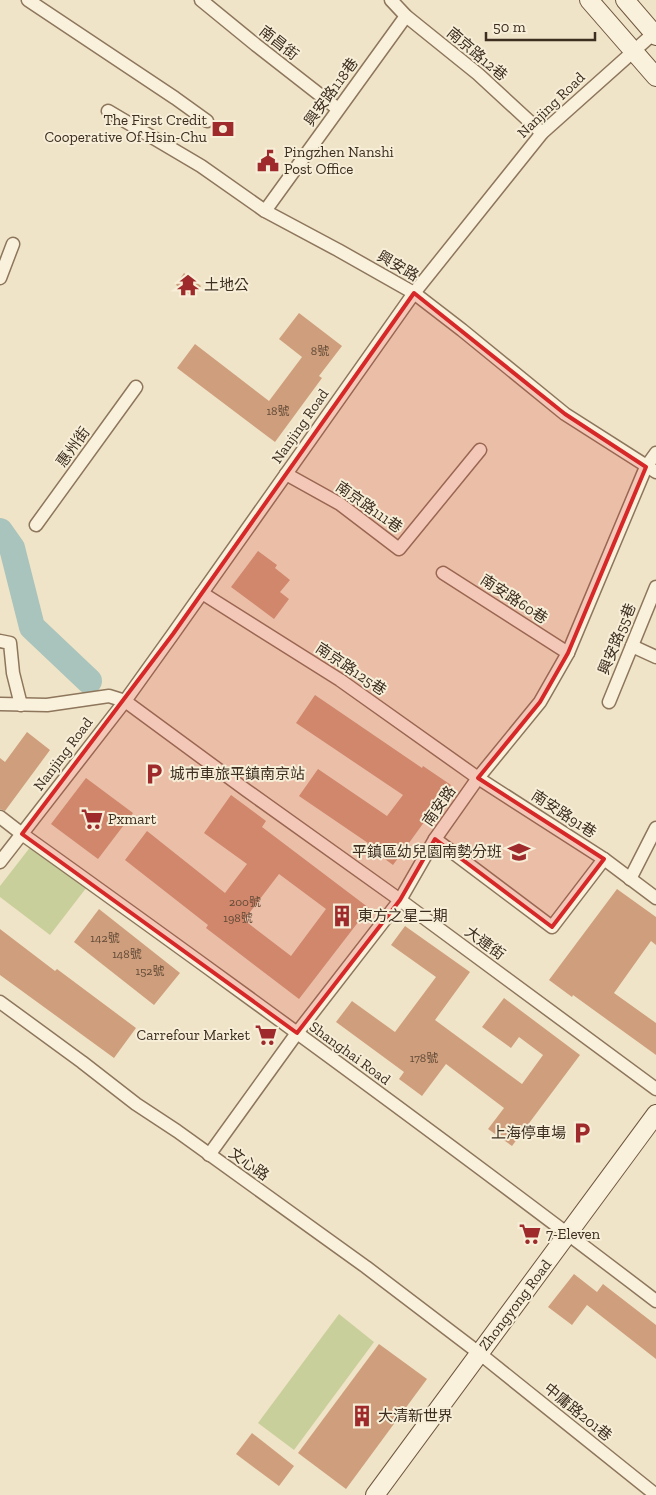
<svg xmlns="http://www.w3.org/2000/svg" width="656" height="1495" viewBox="0 0 656 1495" font-family="'Zilla Slab','Noto Sans TC',serif">
<rect width="100%" height="100%" fill="#f0e4c8"/>
<g fill="#c9cf9b">
<polygon points="35,841 90,883 50,935 0,897 0,886"/>
<polygon points="339,1314 374,1342 294,1450 258,1423"/>
</g>
<g fill="none" stroke-linecap="round" stroke-linejoin="round">
<polyline stroke="#a9c4bc" stroke-width="26" points="0,531 12,548 32,627 89,681"/>
</g>
<g fill="#cf9f7d" fill-rule="evenodd">
<polygon points="184,273 201,286 193,297 176,285"/>
<polygon points="299,313 342,346 319,376 322,378 275,442 177,368 195,344 269,401 302,357 279,339"/>
<polygon points="258,551 277,565 275,568 290,580 280,592 289,599 274,619 231,587"/>
<polygon points="315,695 422,768 423,766 451,785 393,865 366,845 368,843 299,796 318,769 387,816 403,795 296,723"/>
<polygon points="27,732 50,750 5,811 0,809 0,758 5,762"/>
<polygon points="86,778 133,813 98,859 51,824"/>
<path d="M231,795L266,821L262,827L369,908L299,999L206,928L208,925L125,860L147,831L225,893L247,864L204,833ZM279,874L326,909L291,956L244,920Z"/>
<polygon points="617,889 656,917 656,945 651,941 614,993 656,1023 656,1055 573,995 572,997 549,980"/>
<polygon points="99,909 180,973 154,1005 74,942"/>
<polygon points="405,926 470,972 435,1020 522,1084 543,1055 519,1037 511,1048 482,1027 504,998 580,1055 512,1146 488,1129 504,1108 446,1064 422,1096 399,1079 404,1072 336,1022 352,1001 395,1032 436,977 391,945"/>
<polygon points="0,929 55,971 57,969 136,1028 114,1058 0,975"/>
<polygon points="574,1274 597,1292 603,1284 656,1325 656,1359 587,1305 572,1325 548,1307"/>
<polygon points="379,1344 427,1379 346,1489 298,1453"/>
<polygon points="252,1433 294,1466 279,1486 236,1454"/>
</g>
<g fill="none" stroke-linecap="round" stroke-linejoin="round">
<g stroke="#8d765c" stroke-width="15">
<g id="street">
<polyline points="28,0 175,98 207,121"/>
<polyline points="201,0 256,45 338,109"/>
<polyline points="391,0 406,16 478,74 542,133"/>
<polyline points="108,111 201,166 265,211 338,250 414,293 462,330 565,414 656,472"/>
<polyline points="265,211 406,16"/>
<polyline points="0,278 13,244"/>
<polyline points="286,474 340,504 399,549 480,450"/>
<polyline points="36,525 136,387"/>
<polyline points="443,573 568,653"/>
<polyline points="202,593 340,680 478,778 604,859 656,898"/>
<polyline points="0,641 10,643 13,673 21,705"/>
<polyline points="632,646 656,657"/>
<polyline points="609,702 656,587"/>
<polyline points="0,704 47,705 109,696 125,701 246,790 400,900 656,1089"/>
<path d="M0,817L22,834C236,987 448,1142 656,1301"/>
<polyline points="435,839 552,927 604,859"/>
<polyline points="0,862 125,701 173,634 414,293 542,133 654,33"/>
<polyline points="630,879 656,828"/>
<polyline points="0,1002 82,1062 136,1104 177,1131 366,1267 479,1353 656,1495"/>
<polyline points="209,1155 297,1033 400,900 435,839 478,778 540,702 568,653 646,467 656,453"/>
</g>
</g>
<g stroke="#6f573f" stroke-width="20">
<g id="secondary">
<polyline points="589,0 656,77"/>
<polyline points="625,0 656,36"/>
<polyline points="375,1495 656,1114"/>
</g>
</g>
<use href="#street" stroke="#faf1dc" stroke-width="12"/>
<use href="#secondary" stroke="#faf1dc" stroke-width="18"/>
</g>
<path fill="#d62828" fill-opacity="0.2" stroke="#d62828" stroke-width="4" stroke-linejoin="round" d="M414,293L565,414L646,467L568,653L540,702L478,778L604,859L552,927L435,839L400,900L297,1033L22,834L173,634Z"/>
<defs>
<g id="bank-bare" transform="scale(1.725)"><path d="M-6-4H6V4H-6ZM0-2.3a2.3 2.3 0 1 0 0 4.6a2.3 2.3 0 1 0 0-4.6Z" fill="#9e2a2b" stroke="#f7eed8" stroke-width="2.5" paint-order="stroke"/></g>
<g id="civic-bare" transform="scale(1.725)"><path d="M-.6-6.5H3V-4.5H.6V-3L4-1V1h2V6H-6V1h2V-1L-.6-3ZM-1.2 2.5V6h2.4V2.5Z" fill="#9e2a2b" stroke="#f7eed8" stroke-width="2.5" paint-order="stroke"/></g>
<g id="temple-bare" transform="scale(1.725)"><path d="M0-6L5-2H3V0L6.5 2.5H4V6H1.5V3h-3V6H-4V2.5H-6.5L-3 0V-2H-5Z" fill="#9e2a2b" stroke="#f7eed8" stroke-width="2.5" paint-order="stroke"/></g>
<g id="parking-bare" transform="scale(1.725)"><path d="M-3.5-5.5H1a3.5 3.5 0 0 1 0 7H-1V5.5H-3.5ZM-1-3.4V-.6H.8a1.4 1.4 0 0 0 0-2.8Z" fill="#9e2a2b" stroke="#f7eed8" stroke-width="2.5" paint-order="stroke"/></g>
<g id="supermarket-bare" transform="scale(1.725)"><path d="M-6-5.5h2.5l.6 2H6L4.5 2H-2.5L-4.4-4H-6ZM-1.5 3.2a1.3 1.3 0 1 0 .1 0ZM3 3.2a1.3 1.3 0 1 0 .1 0Z" fill="#9e2a2b" stroke="#f7eed8" stroke-width="2.5" paint-order="stroke"/></g>
<g id="school-bare" transform="scale(1.725)"><path d="M0-5L7-2L0 1L-7-2ZM-4 1L0 2.5L4 1V4Q0 6-4 4Z" fill="#9e2a2b" stroke="#f7eed8" stroke-width="2.5" paint-order="stroke"/></g>
<g id="building-bare" transform="scale(1.725)"><path d="M-4-6H4V6H1V3H-1V6H-4ZM-2.5-4.3h1.7v1.8h-1.7ZM.8-4.3h1.7v1.8H.8ZM-2.5-1h1.7V.8h-1.7ZM.8-1h1.7V.8H.8Z" fill="#9e2a2b" stroke="#f7eed8" stroke-width="2.5" paint-order="stroke"/></g>
</defs>
<g fill-rule="evenodd">
<use href="#bank-bare" x="223" y="129"/>
<use href="#civic-bare" x="268" y="161"/>
<use href="#temple-bare" x="188" y="285"/>
<use href="#parking-bare" x="154" y="774"/>
<use href="#supermarket-bare" x="92" y="819"/>
<use href="#school-bare" x="519" y="852"/>
<use href="#building-bare" x="342" y="916"/>
<use href="#supermarket-bare" x="266" y="1035"/>
<use href="#parking-bare" x="582" y="1133"/>
<use href="#supermarket-bare" x="530" y="1234"/>
<use href="#building-bare" x="362" y="1416"/>
</g>
<g text-anchor="middle" dominant-baseline="central" stroke-width="4" stroke-linejoin="round" paint-order="stroke">
<g font-size="12" fill="#624a37">
<text x="320" y="351">8號</text>
<text x="278" y="411">18號</text>
<text x="245" y="902">200號</text>
<text x="238" y="918">198號</text>
<text x="105" y="938">142號</text>
<text x="127" y="954">148號</text>
<text x="150" y="971">152號</text>
<text x="424" y="1058">178號</text>
</g>
<g font-size="15" fill="#3d2e20" stroke="#f7eed8">
<text transform="translate(279 43) rotate(38)">南昌街</text>
<text transform="translate(477 54) rotate(40)">南京路12巷</text>
<text transform="translate(331 92) rotate(-54)">興安路118巷</text>
<text transform="translate(551 105) rotate(-44)">Nanjing Road</text>
<text transform="translate(398 266) rotate(30)">興安路</text>
<text transform="translate(300 426) rotate(-55)">Nanjing Road</text>
<text transform="translate(73 447) rotate(-54)">惠州街</text>
<text transform="translate(369 507) rotate(35)">南京路111巷</text>
<text transform="translate(514 599) rotate(33)">南安路60巷</text>
<text transform="translate(617 639) rotate(-68)">興安路55巷</text>
<text transform="translate(351 669) rotate(34)">南京路125巷</text>
<text transform="translate(63 754) rotate(-53)">Nanjing Road</text>
<text transform="translate(439 806) rotate(-55)">南安路</text>
<text transform="translate(564 814) rotate(33)">南安路91巷</text>
<text transform="translate(485 943) rotate(36)">大連街</text>
<text transform="translate(350 1053) rotate(36)">Shanghai Road</text>
<text transform="translate(249 1164) rotate(35)">文心路</text>
<text transform="translate(515 1305) rotate(-53)">Zhongyong Road</text>
<text transform="translate(578 1412) rotate(39)">中庸路201巷</text>
</g>
<g font-size="15" fill="#3d2e20" stroke="#f7eed8" text-anchor="start">
<text x="207" y="120" text-anchor="end">The First Credit<tspan x="207" dy="17">Cooperative Of Hsin-Chu</tspan></text>
<text x="284" y="152">Pingzhen Nanshi<tspan x="284" dy="17">Post Office</tspan></text>
<text x="204" y="285">土地公</text>
<text x="170" y="774">城市車旅平鎮南京站</text>
<text x="108" y="819">Pxmart</text>
<text x="502" y="852" text-anchor="end">平鎮區幼兒園南勢分班</text>
<text x="358" y="916">東方之星二期</text>
<text x="250" y="1035" text-anchor="end">Carrefour Market</text>
<text x="566" y="1133" text-anchor="end">上海停車場</text>
<text x="546" y="1234">7-Eleven</text>
<text x="378" y="1416">大清新世界</text>
</g>
</g>
<path d="M486 32v8h109v-8" fill="none" stroke="#3d2e20" stroke-width="2.5"/>
<text x="493" y="32" font-size="15" fill="#3d2e20" stroke="#f7eed8" stroke-width="4" paint-order="stroke">50 m</text>
</svg>
